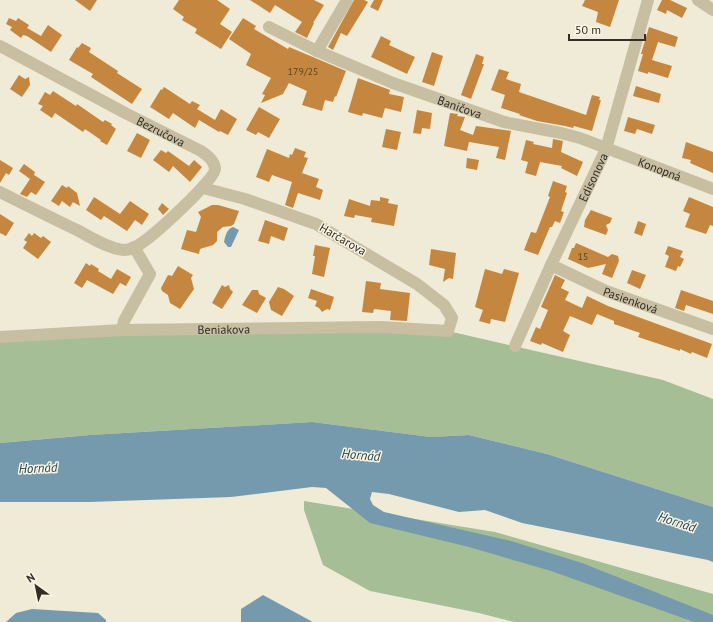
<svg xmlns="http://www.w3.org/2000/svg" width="713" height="622" viewBox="0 0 713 622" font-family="'PT Sans',sans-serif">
<rect width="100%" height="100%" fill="#f0ebd6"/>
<g fill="#a5be96">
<polygon points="448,331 663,380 713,399 713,507 547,454 469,435 431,437 312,422 90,435 0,443 0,337"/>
<polygon points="304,501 495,532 713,594 713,622 514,622 479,613 370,591 323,565 304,510"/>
</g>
<g fill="#759aad">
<path d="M233,227L239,230L231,247H228L224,242C225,236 227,229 233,227Z"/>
<polygon points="312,422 431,437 469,435 547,454 713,507 713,562 708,560 522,523 485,510 459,512 389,494 372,492 370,499 373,505 384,512 511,541 582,563 713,615 713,622 694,622 551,571 469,547 370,523 326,488 312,487 231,497 90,502 0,502 0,443 90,435"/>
<polygon points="263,595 311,621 312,622 241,622 241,609"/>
<polygon points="32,609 98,613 106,620 106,622 6,622 16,613"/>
</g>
<g fill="#c5873f">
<polygon points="75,0 97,0 90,11"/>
<polygon points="179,0 217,0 230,9 220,24 232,32 221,49 195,33 197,29 182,20 184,17 173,9"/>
<polygon points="250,0 314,0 324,5 313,23 314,23 307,38 295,32 302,22 275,5 270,13"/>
<polygon points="354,0 364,0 368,2 347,36 341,33 333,50 328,47"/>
<polygon points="374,0 383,0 378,11 370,7"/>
<polygon points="585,0 619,0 610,27 596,22 598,12 582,6"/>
<polygon points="662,0 670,0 687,8 682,18 667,10 666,14 657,10"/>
<polygon points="9,18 16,21 18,18 29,25 27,28 41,36 48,25 62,35 51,52 27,36 23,35 21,38 10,30 12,27 6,24"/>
<polygon points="243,18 256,26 254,29 288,49 289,47 346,71 336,97 335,96 333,102 325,100 322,111 302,105 307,91 289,83 283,94 261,103 265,95 262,94 271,78 246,65 251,54 229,39"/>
<polygon points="649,27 678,37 675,47 658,42 652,60 672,66 668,78 648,72 648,74 638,71 643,54 641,54"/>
<polygon points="381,36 391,41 389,45 415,57 407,74 371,57"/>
<polygon points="82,43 91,48 89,52 118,71 117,73 142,89 132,104 91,77 93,74 69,60 77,47 78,48"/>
<polygon points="432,52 443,56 434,86 422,82"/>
<polygon points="476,54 484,57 482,64 484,64 471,99 461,95"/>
<polygon points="499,69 509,72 506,79 521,84 519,92 586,115 592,95 600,97 599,100 601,100 592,131 574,126 573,128 565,126 537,121 519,115 520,114 501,108 505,95 491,90"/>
<polygon points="19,75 25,79 29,77 30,85 22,97 10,89"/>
<polygon points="358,78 390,90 389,94 404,97 401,112 385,108 382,118 363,113 362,116 348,112"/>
<polygon points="636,86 661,94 659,103 633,96"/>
<polygon points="164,87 190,104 192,101 200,105 197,109 215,120 221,109 237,119 228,135 220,131 219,132 199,120 195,128 173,113 169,119 150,107 161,89 162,90"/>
<polygon points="53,91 76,106 77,104 103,122 105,120 112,124 111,125 116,129 107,145 100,141 101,140 85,129 83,132 55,113 52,118 40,110 43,106 38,104 45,92 50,95"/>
<polygon points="259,107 280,119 269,138 258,132 256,135 246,130"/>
<polygon points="417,110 432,113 430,129 422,128 421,134 413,133"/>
<polygon points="450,113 458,114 457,116 465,117 460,130 473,135 476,126 511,131 505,160 496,158 499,147 469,142 467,151 444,146"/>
<polygon points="628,117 655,125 652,134 637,129 635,134 624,131"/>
<polygon points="386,129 401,132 397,150 382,147"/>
<polygon points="137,133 150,140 141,158 127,151"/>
<polygon points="553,139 563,141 561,152 583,162 577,176 561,168 562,166 540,162 536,176 525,173 528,162 521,160 526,140 534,142 533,144 552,148"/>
<polygon points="686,142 713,152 713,173 690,163 691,160 682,158"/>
<polygon points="295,148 306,152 304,157 308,158 302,173 319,179 316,187 323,190 320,200 298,193 293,208 285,205 292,182 272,175 269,182 256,177 267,149 289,158 290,154 292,155"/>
<polygon points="161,150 166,153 168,151 189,166 194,160 202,167 190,182 173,166 169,172 153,160"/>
<polygon points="467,158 479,160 477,170 466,168"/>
<polygon points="0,160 13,168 9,175 6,173 0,183"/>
<polygon points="24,164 35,172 34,175 45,182 36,195 31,192 27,197 20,194 30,179 19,171"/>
<polygon points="553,181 567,186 565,192 567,193 561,211 564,212 560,223 555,221 552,227 550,227 538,255 524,250 531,232 536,233 550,197 548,196"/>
<polygon points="62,185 67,188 68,186 77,193 80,206 73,202 70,207 62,201 59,206 51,201"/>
<polygon points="94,197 120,214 130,201 149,214 142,225 135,220 127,231 104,216 101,220 86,210"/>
<polygon points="380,197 389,199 388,203 398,205 394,226 371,222 372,218 355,215 354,218 344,216 349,199 370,206 371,200 380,201"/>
<polygon points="689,197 713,207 713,226 710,225 706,234 685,227 690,214 683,211"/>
<polygon points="162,203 169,209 163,215 158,209"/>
<polygon points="212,205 218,205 239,211 234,224 231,226 223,227 217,232 217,241 213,245 200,249 199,254 181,249 187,230 196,232 201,217 198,212"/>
<polygon points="591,210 612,218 610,223 606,225 608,230 606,235 584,227 585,220"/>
<polygon points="0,214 14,223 6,236 0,233"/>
<polygon points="265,220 288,228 284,241 271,236 269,244 258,241"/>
<polygon points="638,221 646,224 642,236 634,233"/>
<polygon points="29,233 32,236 34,233 41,238 43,236 51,242 38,259 23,248 27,242 24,240"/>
<polygon points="576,243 608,257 612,254 618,256 619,261 612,278 602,274 606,264 588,268 568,259 572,248 574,248"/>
<polygon points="315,245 330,248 324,277 312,274 315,256 313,256"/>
<polygon points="668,246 683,251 680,257 684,259 680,267 678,266 676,271 665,267 669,256 665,254"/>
<polygon points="431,249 456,253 453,279 449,278 443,282 445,269 429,265"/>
<polygon points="86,263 90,266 91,264 99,269 98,271 111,279 117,269 131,277 126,286 120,283 113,294 87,280 82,288 74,283"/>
<polygon points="178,266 193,275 191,278 194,289 180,309 170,303 168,295 162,291 161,288 168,275 172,276"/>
<polygon points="485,269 502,274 504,269 519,273 505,322 491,319 490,324 479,321 483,310 475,307"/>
<polygon points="632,270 646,275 640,289 627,283"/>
<polygon points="555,275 565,280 561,288 569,292 565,300 582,308 587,296 608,306 712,344 707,358 692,352 691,354 680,349 680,351 638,337 640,333 614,324 614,321 597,314 592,325 570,316 563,331 570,335 563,352 542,343 541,345 530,341 536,327 540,329 548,310 541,307"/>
<polygon points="366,281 381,283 380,289 410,293 407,321 390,320 391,311 374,309 373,313 362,312"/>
<polygon points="222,285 225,287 229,285 230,289 233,292 222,309 212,303"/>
<polygon points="278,287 284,289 294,296 282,316 271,310 269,302"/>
<polygon points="311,289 334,297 330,310 327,309 322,312 319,308 315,306 317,301 308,298"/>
<polygon points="252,290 258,290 259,294 266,298 257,313 242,305"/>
<polygon points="681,290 713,301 713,314 686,305 684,311 675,308"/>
</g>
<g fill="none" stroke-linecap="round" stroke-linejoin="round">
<g stroke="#c8bea2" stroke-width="12">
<polyline points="698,0 713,10"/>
<path id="s1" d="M269,27L317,51L393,83L504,122L561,133L580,138L713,189"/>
<path id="s2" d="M0,46L127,114L201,151C207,155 215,161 215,169C215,180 155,234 143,242C138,246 130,250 124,250C110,249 91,238 79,231C52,218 26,205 0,192"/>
<polyline points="317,51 347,0"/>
<path id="s3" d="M551,265L606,291L713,329"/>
<polyline points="122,330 124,321 150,274 134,247"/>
<path id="s4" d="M0,337L122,330L381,327L448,331L452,318L444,305L417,284L316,224L245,199L203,188"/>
<path id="s5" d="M515,346L551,265L606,149L648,0"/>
</g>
</g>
<g text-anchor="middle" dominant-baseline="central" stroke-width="3" stroke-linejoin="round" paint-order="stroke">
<g font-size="10" fill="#57442c">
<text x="303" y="71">179/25</text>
<text x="583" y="256">15</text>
</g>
<g font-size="12" fill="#322d25" stroke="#f8f5e2">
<text stroke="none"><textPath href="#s1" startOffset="207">Baničova</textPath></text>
<text stroke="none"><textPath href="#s2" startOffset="182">Bezručova</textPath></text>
<text stroke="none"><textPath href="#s1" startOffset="417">Konopná</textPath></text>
<text stroke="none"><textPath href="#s5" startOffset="186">Edisonova</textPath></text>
<text transform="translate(343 239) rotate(30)">Harčarova</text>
<text stroke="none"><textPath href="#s3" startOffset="87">Pasienková</textPath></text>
<text stroke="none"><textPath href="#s4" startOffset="224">Beniakova</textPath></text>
</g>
<g font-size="13" font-style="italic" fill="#1b3f53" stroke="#f8f5e2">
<text transform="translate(361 455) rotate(5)">Hornád</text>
<text transform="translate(38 468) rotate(-2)">Hornád</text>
<text transform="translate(677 522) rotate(18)">Hornád</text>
</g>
</g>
<g transform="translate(36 586) rotate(327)" stroke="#f8f5e2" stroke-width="3" paint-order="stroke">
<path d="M0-3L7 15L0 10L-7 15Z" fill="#322d25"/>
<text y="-6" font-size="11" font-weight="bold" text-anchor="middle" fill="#322d25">N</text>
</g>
<path d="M569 34v6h76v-6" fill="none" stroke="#322d25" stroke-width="2"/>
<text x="575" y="34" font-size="12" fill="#322d25" stroke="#f8f5e2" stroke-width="3" paint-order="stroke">50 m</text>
</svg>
